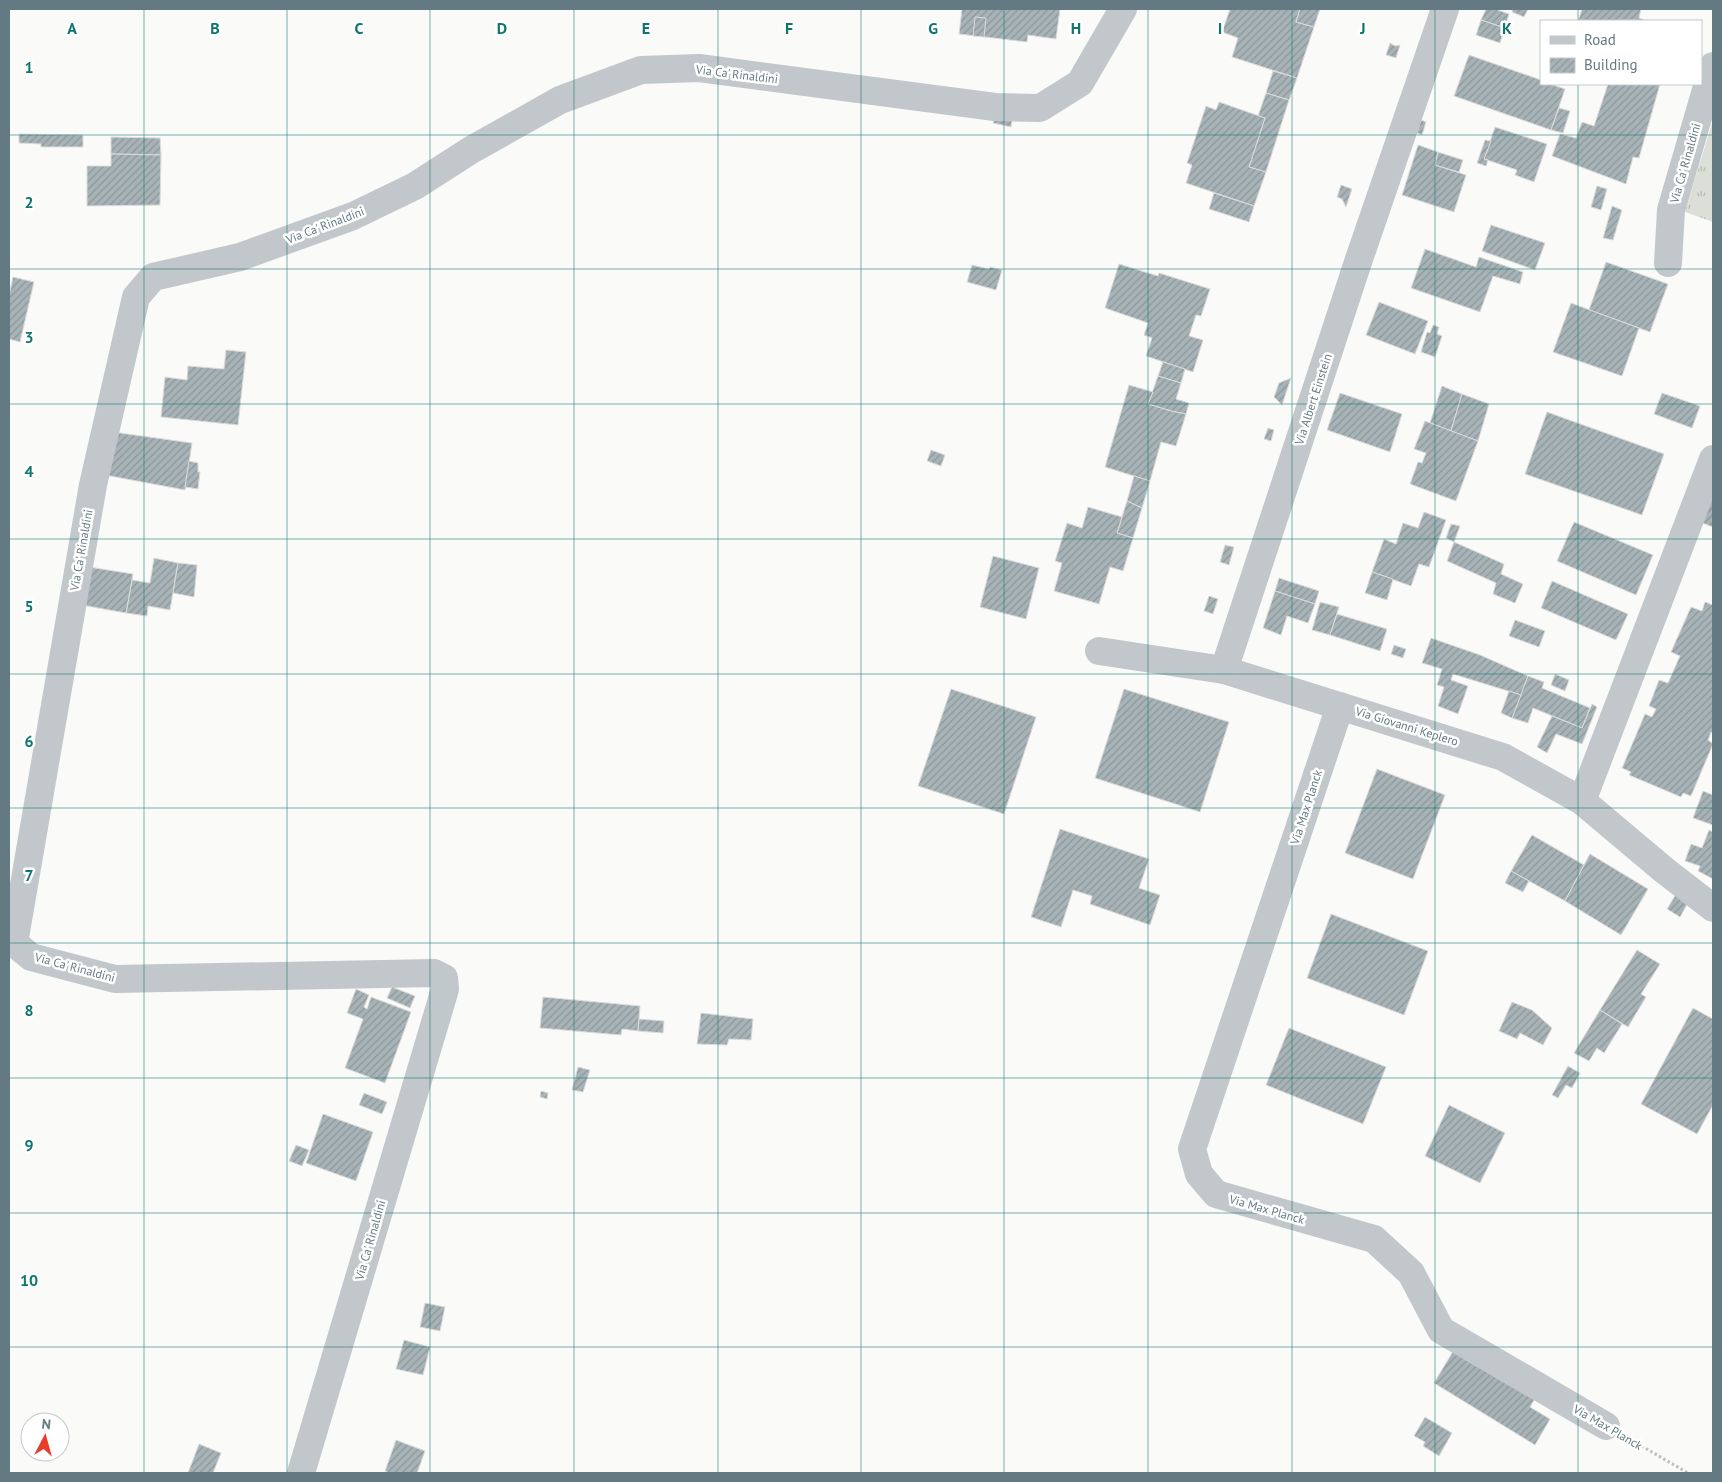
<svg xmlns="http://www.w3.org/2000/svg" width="1722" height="1482" viewBox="0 0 1722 1482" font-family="'PT Sans',sans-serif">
<defs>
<pattern id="park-tufts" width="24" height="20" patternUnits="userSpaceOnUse" patternTransform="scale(1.25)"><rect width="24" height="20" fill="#dbdfd7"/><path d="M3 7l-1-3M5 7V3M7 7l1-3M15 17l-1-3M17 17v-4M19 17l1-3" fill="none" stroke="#b5bab4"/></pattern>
<pattern id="building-hatch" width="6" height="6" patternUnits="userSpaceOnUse" patternTransform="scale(1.25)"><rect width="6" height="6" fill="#a7b3b7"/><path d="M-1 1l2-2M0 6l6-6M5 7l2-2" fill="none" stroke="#8c979a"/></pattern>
</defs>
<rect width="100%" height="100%" fill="#fafaf8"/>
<polygon fill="url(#park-tufts)" points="1713,120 1713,222 1685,212"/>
<g fill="url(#building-hatch)" stroke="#dcdcda">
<polygon points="962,9 1060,9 1056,39 1028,35 1027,42 959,34"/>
<polygon points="1230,9 1300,9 1296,22 1314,27 1297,78 1232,57 1238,38 1222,32"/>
<polygon points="1300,9 1320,9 1314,27 1296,22"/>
<polygon points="1486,9 1495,9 1509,14 1505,28 1481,20"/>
<polygon points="1513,9 1528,9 1524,17 1512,12"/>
<polygon points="1582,9 1641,9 1639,18 1645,20 1578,21"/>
<polygon points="975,17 986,18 984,37 973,36"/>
<polygon points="1481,20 1505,28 1500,43 1476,35"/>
<polygon points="1390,43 1395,46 1400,45 1396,58 1386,55"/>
<polygon points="1469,55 1541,80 1541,84 1550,84 1565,89 1551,130 1454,96"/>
<polygon points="1273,71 1297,78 1289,100 1266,93"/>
<polygon points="1608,84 1660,84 1639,158 1633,157 1626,184 1552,156 1560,134 1576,138 1582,122 1594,126"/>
<polygon points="1266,93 1289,100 1266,172 1249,167 1265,118 1258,116"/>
<polygon points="1219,102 1265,118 1249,167 1266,172 1254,206 1186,183 1192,165 1187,163 1206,106 1216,110"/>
<polygon points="1559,108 1570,111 1563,133 1551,130"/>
<polygon points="996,111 1013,115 1011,127 993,123"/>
<polygon points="1421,120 1426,122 1422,135 1417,133"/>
<polygon points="1495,127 1547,144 1534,182 1515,175 1517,170 1484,159"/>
<polygon points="19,134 83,135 83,147 41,147 41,144 19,143"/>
<polygon points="111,137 160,138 161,155 111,154"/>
<polygon points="1485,140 1491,141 1484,159 1488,160 1486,166 1477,163"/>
<polygon points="1418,145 1438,152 1435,165 1466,175 1454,212 1402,195"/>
<polygon points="1438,152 1463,160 1459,172 1435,165"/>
<polygon points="111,154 161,155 160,205 87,206 87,166 111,166"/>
<polygon points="1341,185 1352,189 1346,207 1342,199 1337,197"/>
<polygon points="1597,186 1607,189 1601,210 1591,207"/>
<polygon points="1214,193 1254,206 1249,222 1209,209"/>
<polygon points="1612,206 1622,210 1613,240 1603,238"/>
<polygon points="1491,225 1545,243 1535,270 1482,251"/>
<polygon points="1425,249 1476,267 1479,257 1523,272 1520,284 1493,276 1480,312 1411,288"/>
<polygon points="1606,262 1668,284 1650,332 1589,310"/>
<polygon points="1119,264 1158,276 1159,273 1210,289 1201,316 1196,315 1189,336 1203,340 1193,372 1146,356 1152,338 1144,335 1148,323 1105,308"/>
<polygon points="972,265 989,269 990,267 1002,270 996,290 967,282"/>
<polygon points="13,277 34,282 20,342 9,339 9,296"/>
<polygon points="1379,302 1428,321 1415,354 1366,335"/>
<polygon points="1571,303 1639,328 1622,376 1553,352"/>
<polygon points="1433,325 1439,327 1437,334 1442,336 1435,357 1421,352 1427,332 1430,333"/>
<polygon points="226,350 246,352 238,425 161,417 165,377 187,380 188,366 224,369"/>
<polygon points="1163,362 1185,369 1181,383 1158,376"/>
<polygon points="1158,376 1181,383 1176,399 1189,403 1186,414 1171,411 1148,404"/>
<polygon points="1291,378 1282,405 1274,397 1279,383"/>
<polygon points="1129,385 1153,392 1148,404 1171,411 1186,414 1176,446 1161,442 1150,481 1105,467"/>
<polygon points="1442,386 1462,394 1451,431 1430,423"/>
<polygon points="1340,393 1402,414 1390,452 1327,430"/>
<polygon points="1662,393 1700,406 1692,428 1654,414"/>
<polygon points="1462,394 1489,404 1478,441 1451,431"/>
<polygon points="1547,412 1664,454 1642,515 1525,474"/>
<polygon points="1425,421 1478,441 1456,501 1410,484 1418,462 1422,463 1426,453 1414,449"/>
<polygon points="1268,428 1274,430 1271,441 1264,439"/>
<polygon points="113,432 192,443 185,490 105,475"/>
<polygon points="931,450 945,455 941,466 927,461"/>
<polygon points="1713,451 1713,527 1689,518"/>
<polygon points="189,461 198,463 198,472 200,472 198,489 185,487"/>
<polygon points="1134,476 1150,481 1142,508 1127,501"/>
<polygon points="1127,501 1142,508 1133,538 1117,533"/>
<polygon points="1088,507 1122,517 1117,533 1133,538 1123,571 1110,567 1099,604 1054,591 1062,563 1055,561 1067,523 1082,528"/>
<polygon points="1424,512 1446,520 1429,567 1419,564 1411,586 1372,572 1384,539 1396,544 1403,523 1418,528"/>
<polygon points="1574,522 1653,555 1636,595 1557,561"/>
<polygon points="1451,524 1460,526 1454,542 1446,538"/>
<polygon points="1454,542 1504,564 1501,574 1523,584 1515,603 1493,594 1496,583 1447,561"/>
<polygon points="1225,545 1234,547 1229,565 1220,562"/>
<polygon points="993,556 1039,568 1026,619 980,607"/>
<polygon points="154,558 178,563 170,610 148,606 147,616 126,613 132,580 150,583"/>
<polygon points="178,563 197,565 194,597 173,593"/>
<polygon points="83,566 133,574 126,613 76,604"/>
<polygon points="1372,572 1393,579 1387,600 1365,593"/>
<polygon points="1279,578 1319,591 1315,604 1275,591"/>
<polygon points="1552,581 1628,614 1616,640 1541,608"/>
<polygon points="1275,591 1315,604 1308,623 1287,616 1281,635 1263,628"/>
<polygon points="1209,596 1218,599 1213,614 1204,611"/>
<polygon points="1320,602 1339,607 1330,635 1312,630"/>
<polygon points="1705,602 1713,605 1713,733 1711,732 1708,740 1713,744 1691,796 1683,793 1681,797 1629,775 1631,772 1622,768 1645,714 1652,717 1656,709 1649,706 1659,680 1668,683 1680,656 1671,652 1691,607 1702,611"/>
<polygon points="1337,614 1387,629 1380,651 1330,635"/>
<polygon points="1515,620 1545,631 1539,647 1509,636"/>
<polygon points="1431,638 1480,655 1528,676 1521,695 1453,674 1451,680 1468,686 1458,714 1438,706 1444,687 1437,685 1442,669 1422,663"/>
<polygon points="1394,645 1406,649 1403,658 1391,654"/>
<polygon points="1555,674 1569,680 1565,691 1551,685"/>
<polygon points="1528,676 1544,682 1542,688 1590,708 1582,728 1533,708 1528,723 1512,718"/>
<polygon points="951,689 1036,717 1004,814 918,786"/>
<polygon points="1124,689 1229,722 1200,812 1095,778"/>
<polygon points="1509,691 1521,695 1512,718 1501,713"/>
<polygon points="1592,704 1597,707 1582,744 1556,734 1547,753 1537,747 1552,716 1582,728"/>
<polygon points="1377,769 1445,795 1413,879 1345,853"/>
<polygon points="1703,791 1713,795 1713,825 1693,818"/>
<polygon points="1060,829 1149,859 1139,888 1160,895 1150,925 1090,904 1092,896 1073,890 1061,927 1031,917"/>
<polygon points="1709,830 1713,832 1713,879 1698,871 1700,866 1685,861 1691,844 1702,848"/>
<polygon points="1532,835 1584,865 1565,901 1511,871"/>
<polygon points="1590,854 1648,889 1621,935 1565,901"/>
<polygon points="1511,871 1529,881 1523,892 1505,883"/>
<polygon points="1678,891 1690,899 1680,917 1667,909"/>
<polygon points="1331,914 1428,951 1404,1015 1307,978"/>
<polygon points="1637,950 1660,964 1641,994 1646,997 1628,1027 1600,1010"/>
<polygon points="392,987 415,996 410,1008 387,998"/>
<polygon points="356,989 369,995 364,1007 367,1009 371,997 411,1012 385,1083 345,1068 363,1019 347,1013"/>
<polygon points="543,997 640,1006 638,1031 622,1029 621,1035 540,1028"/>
<polygon points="1512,1002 1532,1010 1552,1028 1543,1045 1520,1033 1517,1039 1499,1031"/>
<polygon points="1693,1008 1713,1019 1713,1105 1697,1134 1641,1104"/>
<polygon points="1600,1010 1622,1024 1604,1053 1597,1048 1589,1061 1574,1053"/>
<polygon points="701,1013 753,1019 751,1040 729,1039 727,1045 697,1044"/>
<polygon points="639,1019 664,1021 663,1033 638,1031"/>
<polygon points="1289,1028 1386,1067 1363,1124 1266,1085"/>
<polygon points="1568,1066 1580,1073 1572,1088 1566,1085 1558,1098 1552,1095"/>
<polygon points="578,1067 590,1070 583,1092 572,1090"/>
<polygon points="541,1091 548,1093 547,1099 540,1097"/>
<polygon points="364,1093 387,1102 382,1114 359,1105"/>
<polygon points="1449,1105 1505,1133 1480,1183 1425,1156"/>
<polygon points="323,1114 373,1132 356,1181 306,1163"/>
<polygon points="296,1145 309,1150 302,1166 289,1161"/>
<polygon points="425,1303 445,1307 440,1331 420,1327"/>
<polygon points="404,1340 430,1347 423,1375 396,1369"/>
<polygon points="1455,1348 1536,1397 1530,1407 1550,1419 1535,1445 1434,1383"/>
<polygon points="1425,1417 1452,1433 1439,1456 1423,1446 1425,1442 1414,1436"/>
<polygon points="396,1440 425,1451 417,1473 390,1473 385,1471"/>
<polygon points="199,1444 221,1453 213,1473 188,1473"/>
</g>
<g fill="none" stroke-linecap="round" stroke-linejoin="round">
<polyline stroke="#bbc0c2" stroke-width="3" stroke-dasharray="2.5 2.5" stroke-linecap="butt" points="1633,1441 1688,1473"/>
<g stroke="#c1c7ca" stroke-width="28">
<polyline points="1668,263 1671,210 1713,66"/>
<polyline points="1099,651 1224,670 1503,757 1582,801 1664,870 1713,908"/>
<polyline points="1224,670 1358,262 1445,9"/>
<polyline points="1340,706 1192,1149 1199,1174 1216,1194 1374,1239 1411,1273 1441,1330 1606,1426"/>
<polyline points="1582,801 1713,459"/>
<polyline points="14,943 93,485 136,297 153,277 240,257 353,216 415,186 471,150 560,100 641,70 699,68 995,107 1040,108 1080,83 1123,9"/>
<polyline points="14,943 31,957 115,979 434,973 444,978 445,989 440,1006 301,1473"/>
</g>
</g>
<path fill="none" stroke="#0f766e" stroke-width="1" stroke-opacity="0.55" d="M144,9V1473M287,9V1473M430,9V1473M574,9V1473M718,9V1473M861,9V1473M1004,9V1473M1148,9V1473M1292,9V1473M1435,9V1473M1578,9V21M1578,84V1473M9,135H1713M9,269H1713M9,404H1713M9,539H1713M9,674H1713M9,808H1713M9,943H1713M9,1078H1713M9,1213H1713M9,1347H1713"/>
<g text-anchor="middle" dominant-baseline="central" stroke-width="5" stroke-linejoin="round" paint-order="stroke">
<g font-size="12" fill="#647a83" stroke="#fff">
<text transform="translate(737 74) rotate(7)">Via Ca' Rinaldini</text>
<text transform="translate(1685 163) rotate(-74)">Via Ca' Rinaldini</text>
<text transform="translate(325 225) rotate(-21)">Via Ca' Rinaldini</text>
<text transform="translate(1313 399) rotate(-72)">Via Albert Einstein</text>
<text transform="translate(81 550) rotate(-80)">Via Ca' Rinaldini</text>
<text transform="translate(1407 726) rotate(17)">Via Giovanni Keplero</text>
<text transform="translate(1306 807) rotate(-72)">Via Max Planck</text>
<text transform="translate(75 967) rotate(15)">Via Ca' Rinaldini</text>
<text transform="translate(1267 1209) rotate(16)">Via Max Planck</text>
<text transform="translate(370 1240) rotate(-74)">Via Ca' Rinaldini</text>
<text transform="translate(1608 1427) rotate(30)">Via Max Planck</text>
</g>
</g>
<g font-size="16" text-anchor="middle" font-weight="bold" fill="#0f766e" stroke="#fff" stroke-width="5" stroke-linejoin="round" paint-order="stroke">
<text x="72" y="34">A</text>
<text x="215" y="34">B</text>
<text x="359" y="34">C</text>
<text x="502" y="34">D</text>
<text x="646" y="34">E</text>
<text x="789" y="34">F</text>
<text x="933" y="34">G</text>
<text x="1076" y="34">H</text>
<text x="1220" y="34">I</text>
<text x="1363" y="34">J</text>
<text x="1507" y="34">K</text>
<text x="29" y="73">1</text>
<text x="29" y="208">2</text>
<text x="29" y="343">3</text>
<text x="29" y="477">4</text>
<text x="29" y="612">5</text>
<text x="29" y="747">6</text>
<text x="29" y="881">7</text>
<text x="29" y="1016">8</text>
<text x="29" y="1151">9</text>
<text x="29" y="1286">10</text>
</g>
<rect width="1722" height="1482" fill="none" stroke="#647a83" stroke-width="20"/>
<rect x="1540" y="20" width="162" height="65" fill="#ffffff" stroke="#c1cacd"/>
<rect x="1550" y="36" width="25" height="8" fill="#c1c7ca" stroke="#c1cacd"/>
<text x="1584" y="45" font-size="15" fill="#647a83">Road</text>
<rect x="1550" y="58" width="25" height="15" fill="url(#building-hatch)" stroke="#c1cacd"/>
<text x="1584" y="70" font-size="15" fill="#647a83">Building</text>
<g transform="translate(45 1437) rotate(6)"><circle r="24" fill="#ffffff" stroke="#c1cacd"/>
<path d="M0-4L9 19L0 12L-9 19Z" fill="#e73d2b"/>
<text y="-8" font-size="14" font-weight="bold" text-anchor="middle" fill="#647a83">N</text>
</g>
</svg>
